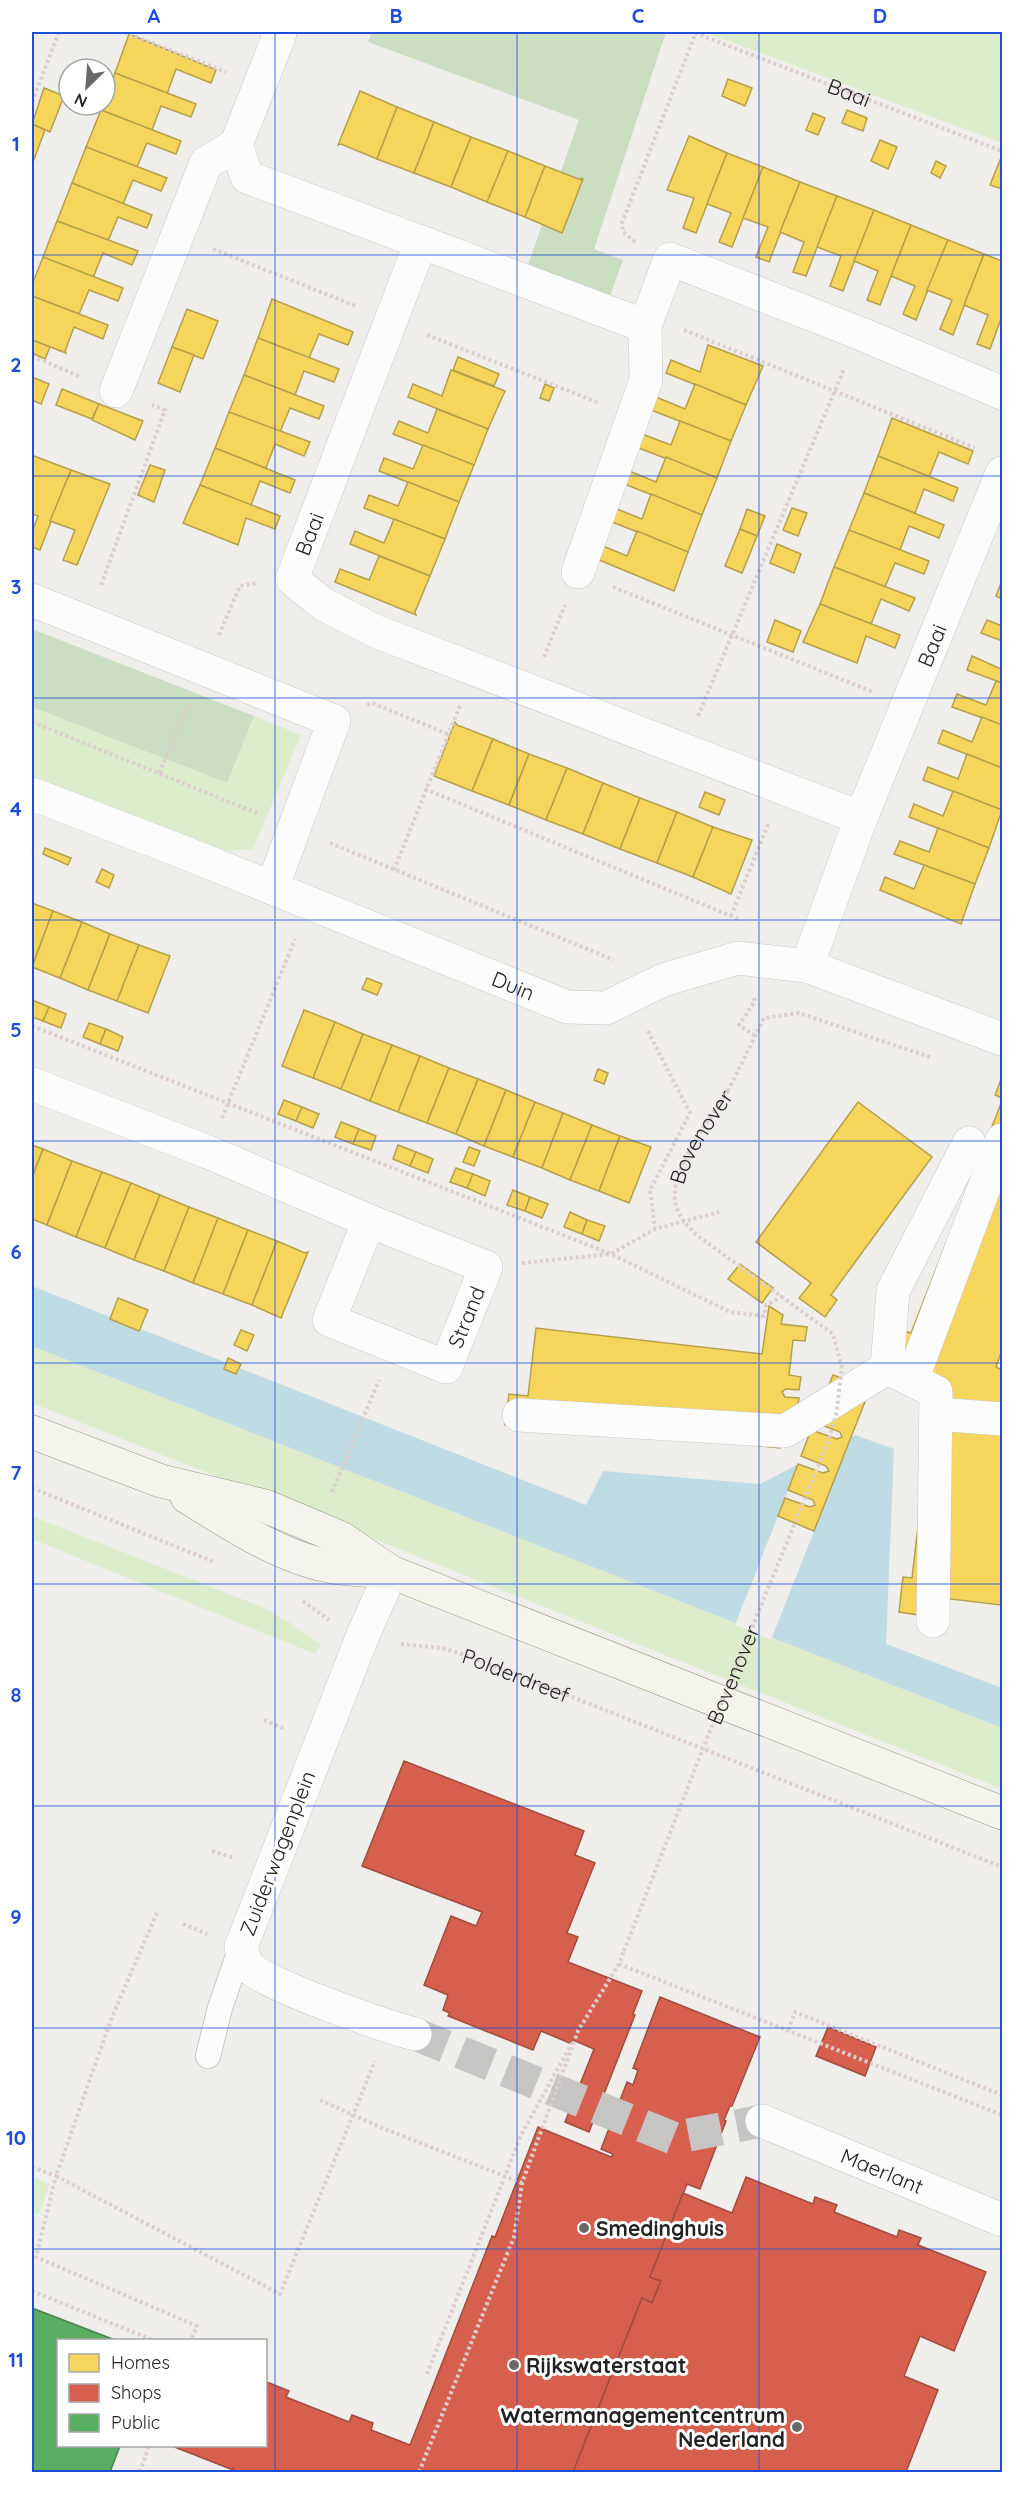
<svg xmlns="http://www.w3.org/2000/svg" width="1034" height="2504" viewBox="0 0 1034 2504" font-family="Quicksand,sans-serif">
<rect width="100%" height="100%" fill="#f0eeeb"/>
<g fill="#ddeccb">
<polygon points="710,32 1002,32 1002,143 710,34"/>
<polygon points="32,707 226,783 254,716 301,735 253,849 224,851 32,776"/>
<polygon points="32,1346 1002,1728 1002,1789 32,1403"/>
<polygon points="32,1516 264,1608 292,1624 321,1645 315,1654 32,1539"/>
<polygon points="32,2177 50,2184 38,2215 32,2212"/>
</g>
<g fill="#cbdec1">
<polygon points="372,32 666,32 594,249 623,260 610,296 528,265 579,120 368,42"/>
<polygon points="32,629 254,716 227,783 32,707"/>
</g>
<polygon fill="#bfdbe3" points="32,1286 586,1505 603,1471 760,1484 855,1435 894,1449 886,1644 1002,1688 1002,1728 32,1346"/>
<polygon fill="#f0eeeb" points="853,1433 771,1640 735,1625 800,1460"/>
<g fill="#f6d55c" stroke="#b69f4b" stroke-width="1.5">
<polygon points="129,34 216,70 211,83 176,69 167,94 115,73"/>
<polygon points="115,73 196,104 191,117 161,106 152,130 101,110 103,105 105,105 105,99"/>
<polygon points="728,79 752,88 745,106 722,96"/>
<polygon points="44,88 64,96 50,132 32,124"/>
<polygon points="360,91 397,107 377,159 341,144 338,145"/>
<polygon points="397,107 434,122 414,173 377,159"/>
<polygon points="101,110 181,141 176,154 147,143 137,167 86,147"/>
<polygon points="847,110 867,118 863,131 842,123"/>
<polygon points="813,113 825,118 818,135 806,130"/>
<polygon points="434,122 471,137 451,187 414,173"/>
<polygon points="32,124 45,130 32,165"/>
<polygon points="689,136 727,153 696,233 683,228 694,198 667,190"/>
<polygon points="471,137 508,151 487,202 451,187"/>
<polygon points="880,140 897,147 888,169 871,161"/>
<polygon points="86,147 167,178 161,191 133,180 123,204 72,183"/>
<polygon points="508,151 545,166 525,217 487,202"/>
<polygon points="727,153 763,167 732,247 719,242 731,213 707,204"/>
<polygon points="1000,160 1002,161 1002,189 990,185"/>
<polygon points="936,161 946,166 940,178 931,173"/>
<polygon points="545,166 581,180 581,178 583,179 562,233 525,217"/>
<polygon points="763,167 800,182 769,262 756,257 768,227 743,218"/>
<polygon points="800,182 837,196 806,276 793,272 804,242 780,232"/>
<polygon points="72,183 152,215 147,228 118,217 108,241 57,221"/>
<polygon points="837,196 874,210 843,291 830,286 841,256 817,247"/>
<polygon points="874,210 911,225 880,305 867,300 878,271 854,261"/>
<polygon points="57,221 138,251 132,265 103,253 93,278 43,257"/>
<polygon points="911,225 948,240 916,320 903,314 915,286 891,276"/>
<polygon points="948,240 984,254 953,335 940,329 952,300 927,290"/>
<polygon points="984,254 1002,261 1002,316 990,349 977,344 988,315 964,305"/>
<polygon points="43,257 123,288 118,301 89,290 79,314 32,296 32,285"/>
<polygon points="32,296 108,325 103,339 74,327 65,351 66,353 32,340"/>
<polygon points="272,299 353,332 348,345 319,334 309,358 258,338"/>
<polygon points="187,309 218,321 203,359 172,347"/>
<polygon points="258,338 339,369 334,382 304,371 295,395 244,375"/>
<polygon points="32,340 50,347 45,359 32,353"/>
<polygon points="708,345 763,366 746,405 666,373 671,360 700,372"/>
<polygon points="172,347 194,355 180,392 158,383"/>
<polygon points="458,357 499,374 494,386 453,370"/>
<polygon points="451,370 505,391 488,429 408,397 413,384 442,396"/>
<polygon points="244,375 324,406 319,419 290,408 280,432 229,412"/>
<polygon points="32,377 49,384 41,404 32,400"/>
<polygon points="545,384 554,388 549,401 540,398"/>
<polygon points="695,384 746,405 731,441 651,410 656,397 685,409"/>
<polygon points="62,389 99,404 92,419 56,405"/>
<polygon points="99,404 143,421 135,440 92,420"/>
<polygon points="437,409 488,429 474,465 393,434 399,421 428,433"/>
<polygon points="229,412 310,442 304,456 275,444 266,468 215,448"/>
<polygon points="892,418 973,451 968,464 939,452 929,477 878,456"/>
<polygon points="680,421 731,441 717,478 636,447 642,434 671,445"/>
<polygon points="423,445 474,465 459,502 379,471 384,458 413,469"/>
<polygon points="215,448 295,480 290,493 260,481 251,505 200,485"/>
<polygon points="34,456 71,470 40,550 32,547 32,533 38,516 32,514 32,462"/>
<polygon points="878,456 958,488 953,501 924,489 915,513 864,493"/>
<polygon points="666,457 717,478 702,515 622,483 627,470 656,482"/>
<polygon points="150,465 165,470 154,502 138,495"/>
<polygon points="71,470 110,484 77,565 63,560 75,530 50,521"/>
<polygon points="408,482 459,502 445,539 364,508 369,495 398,506"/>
<polygon points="200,485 280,516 275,529 246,518 238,545 183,523"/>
<polygon points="864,493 944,525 939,538 909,526 900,550 849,530"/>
<polygon points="651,494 702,515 688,552 607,520 612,507 642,519"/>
<polygon points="792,508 807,513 798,536 783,530"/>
<polygon points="747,509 765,516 757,536 740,529"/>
<polygon points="394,519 445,539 430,576 350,544 355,531 384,543"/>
<polygon points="740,529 757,536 742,573 725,566"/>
<polygon points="849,530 929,561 924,574 895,563 885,587 834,567"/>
<polygon points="637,531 688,552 674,591 592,557 598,544 627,556"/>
<polygon points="777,544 801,554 794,573 770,563"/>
<polygon points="379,556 430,576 415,612 416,615 335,582 340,569 369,580"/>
<polygon points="834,567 915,598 909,611 881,599 871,624 820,604"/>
<polygon points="1001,583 1002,584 1002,599 996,596"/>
<polygon points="820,604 900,635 895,648 866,636 857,663 803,642"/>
<polygon points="775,620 801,631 793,652 767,642"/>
<polygon points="987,620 1002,626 1002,641 981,633"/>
<polygon points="972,656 1001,669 1002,665 1002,683 967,670"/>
<polygon points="996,681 1002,683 1002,725 952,707 957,694 986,705"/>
<polygon points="982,717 1002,725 1002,768 938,743 943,730 972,742"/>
<polygon points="455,722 457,725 493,739 472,791 434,776"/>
<polygon points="493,739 529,754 509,805 472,791"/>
<polygon points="529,754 567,768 546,820 509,805"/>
<polygon points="967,754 1002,768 1002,810 923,780 928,767 958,779"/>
<polygon points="567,768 603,783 583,834 546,820"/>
<polygon points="603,783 640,798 620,849 583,834"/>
<polygon points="953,791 1002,810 989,848 909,817 914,804 943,816"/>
<polygon points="705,792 725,800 719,815 699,807"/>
<polygon points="640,798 677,812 657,863 620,849"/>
<polygon points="677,812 713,827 693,877 657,863"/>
<polygon points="713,827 752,840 731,894 693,877"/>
<polygon points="938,828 989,848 975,884 894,854 900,841 929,852"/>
<polygon points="45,848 71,858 68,865 43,854"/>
<polygon points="924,865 975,884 961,924 880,890 885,877 914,889"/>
<polygon points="102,869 114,875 109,888 96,882"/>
<polygon points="32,903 53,911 32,966"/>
<polygon points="53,911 82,922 60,978 32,967"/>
<polygon points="82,922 110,934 88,990 60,978"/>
<polygon points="110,934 139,945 117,1001 88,990"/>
<polygon points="139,945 170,956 148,1013 117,1001"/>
<polygon points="367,978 382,984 377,995 362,989"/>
<polygon points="32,1000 49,1007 43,1021 32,1017"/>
<polygon points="49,1007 66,1014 61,1028 43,1021"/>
<polygon points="304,1010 335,1022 313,1078 282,1066"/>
<polygon points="335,1022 363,1034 341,1089 313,1078"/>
<polygon points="89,1023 106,1029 100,1044 83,1037"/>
<polygon points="106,1029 123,1037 118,1051 100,1044"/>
<polygon points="363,1034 392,1045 370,1101 341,1089"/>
<polygon points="392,1045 420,1056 398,1112 370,1101"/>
<polygon points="420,1056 449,1068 427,1123 398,1112"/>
<polygon points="449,1068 478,1079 456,1134 427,1123"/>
<polygon points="598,1069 608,1073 604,1084 594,1080"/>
<polygon points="1002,1077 1002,1098 995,1095"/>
<polygon points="478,1079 506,1090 484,1146 456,1134"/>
<polygon points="506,1090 535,1102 513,1157 484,1146"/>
<polygon points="284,1100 302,1107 296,1121 278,1114"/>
<polygon points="1002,1101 1002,1350 996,1367 1002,1370 1002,1431 884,1381 893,1327 911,1333"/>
<polygon points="535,1102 563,1113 542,1168 513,1157"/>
<polygon points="858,1102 932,1157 831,1295 837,1300 825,1317 799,1298 811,1283 756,1242"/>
<polygon points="302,1107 319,1114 313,1128 296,1121"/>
<polygon points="563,1113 592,1125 570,1180 542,1168"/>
<polygon points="341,1122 359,1129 353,1144 335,1137"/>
<polygon points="592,1125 620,1136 599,1191 570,1180"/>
<polygon points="359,1129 376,1136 371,1150 353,1144"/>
<polygon points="620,1136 651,1147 629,1203 599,1191"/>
<polygon points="32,1145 43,1149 32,1178"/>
<polygon points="398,1145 416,1152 410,1166 393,1159"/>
<polygon points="469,1147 480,1151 474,1166 463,1162"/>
<polygon points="43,1149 72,1161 47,1225 32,1219 32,1178"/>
<polygon points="416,1152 433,1159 428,1173 410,1166"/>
<polygon points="72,1161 102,1172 76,1237 47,1225"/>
<polygon points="456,1168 473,1174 467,1188 450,1182"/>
<polygon points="102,1172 131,1183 105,1248 76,1237"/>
<polygon points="473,1174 490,1181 485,1196 467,1188"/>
<polygon points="131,1183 160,1195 134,1260 105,1248"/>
<polygon points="513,1190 530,1197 525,1211 507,1205"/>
<polygon points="160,1195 189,1207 164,1271 134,1260"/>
<polygon points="530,1197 548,1204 542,1218 525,1211"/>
<polygon points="189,1207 218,1218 193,1283 164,1271"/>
<polygon points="570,1212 587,1220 582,1234 564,1227"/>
<polygon points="218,1218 248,1230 223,1294 193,1283"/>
<polygon points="587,1220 605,1226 599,1241 582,1234"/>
<polygon points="248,1230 277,1241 252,1305 223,1294"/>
<polygon points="277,1241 305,1253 308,1252 281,1318 252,1305"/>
<polygon points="740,1264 773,1288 762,1303 728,1279"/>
<polygon points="118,1298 148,1310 139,1331 110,1319"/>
<polygon points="769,1306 783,1315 781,1324 807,1327 805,1341 793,1340 789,1375 801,1377 799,1390 786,1389 782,1392 785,1397 799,1398 795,1426 782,1432 780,1448 527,1419 526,1428 505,1425 509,1394 528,1396 536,1328 762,1354"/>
<polygon points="241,1330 254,1335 247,1351 234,1345"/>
<polygon points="228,1358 241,1364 236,1374 224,1369"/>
<polygon points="833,1375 870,1389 814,1531 778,1516 785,1498 810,1507 815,1505 813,1500 788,1490 798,1464 823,1473 829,1471 826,1466 801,1456 811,1430 837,1439 842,1437 840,1432 814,1422"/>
<polygon points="930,1423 1002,1431 1001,1605 934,1597 931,1617 899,1612 903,1577 912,1578"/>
</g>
<g fill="#d6604d" stroke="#a04d40" stroke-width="1.5">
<polygon points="404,1761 584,1831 575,1855 595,1863 567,1933 578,1937 568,1962 642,1991 633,2014 635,2015 589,2132 565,2122 594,2049 573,2040 572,2044 541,2031 533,2050 448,2016 450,2013 443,2010 448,1995 424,1985 451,1916 476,1926 482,1912 362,1866"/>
<polygon points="660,1997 760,2037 732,2106 730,2106 724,2120 726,2121 700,2189 687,2184 650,2277 661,2281 652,2303 642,2298 573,2472 232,2472 234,2467 233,2470 172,2446 266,2446 267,2382 289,2391 286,2397 349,2422 352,2415 373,2423 371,2430 410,2445 492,2236 495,2237 538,2127 611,2157 613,2154 601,2149 627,2082 633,2085 638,2070 633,2068"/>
<polygon points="828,2027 876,2047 865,2076 816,2056"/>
<polygon points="746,2177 813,2204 815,2197 837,2205 834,2212 897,2237 899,2230 921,2238 918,2245 986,2272 954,2351 920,2336 904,2376 938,2390 906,2472 573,2472 642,2298 652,2303 661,2281 650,2277 683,2193 732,2213"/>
</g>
<polygon fill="#5aae61" stroke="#49844e" stroke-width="1.5" points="32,2308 115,2340 58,2340 58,2446 120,2446 110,2472 32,2472"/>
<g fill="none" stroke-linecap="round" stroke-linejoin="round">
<polyline stroke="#c7c5c3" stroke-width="33" stroke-dasharray="33 16" stroke-linecap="butt" points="415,2034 673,2138 762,2121"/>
<g stroke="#c9c8c7" stroke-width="26">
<polyline id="lane" points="208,2056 220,2008 241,1947"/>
</g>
<g stroke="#c9c8c7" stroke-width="34">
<g id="street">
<polyline points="236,145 247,177 645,326"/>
<polyline points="421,242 292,579 323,604 375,631 861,818"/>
<polyline points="116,391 206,163 236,145 280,34 277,32"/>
<polyline points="578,572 646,380 645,326 670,259 859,333 1002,393"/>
<polyline points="32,600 334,721 272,888"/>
<path id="s3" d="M32,794L183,852L567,1007L606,1008L663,980L738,958L807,966L1002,1039"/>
<path id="s4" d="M807,966L861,818L1002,473"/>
<polyline points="32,1084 208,1152 369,1221"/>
<polygon points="369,1221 486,1267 446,1367 329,1320"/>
<polyline points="887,1368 893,1291 969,1143"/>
<polyline points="912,1380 1002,1140"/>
<polyline points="936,1414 1002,1419"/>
<polyline points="519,1415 785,1431 887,1368 936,1392 933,1621"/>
<path d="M391,1572L363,1635L241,1947C243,1952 244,1960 247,1965C259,1983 388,2027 415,2034"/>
<path id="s5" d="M762,2121L1002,2220"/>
</g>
</g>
<g stroke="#999a82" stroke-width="34">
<g id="secondary">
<polyline points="32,1432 161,1481 265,1506 341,1538 391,1572 1002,1813"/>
<path d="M187,1497C229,1523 280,1557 329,1566C348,1570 369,1570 389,1572"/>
</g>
</g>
<g stroke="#dccecd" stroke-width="4" stroke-dasharray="3 3" stroke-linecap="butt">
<polyline points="124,32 226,72"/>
<path id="s1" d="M695,33L1002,151"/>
<polyline points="32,102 59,32"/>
<polyline points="635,242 623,232 622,223 696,32"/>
<polyline points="213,249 356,306"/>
<polyline points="684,330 975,448"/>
<polyline points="427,335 599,403"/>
<polyline points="32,356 81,377"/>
<polyline points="101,585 165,410 152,405"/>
<polyline points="613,587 873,692"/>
<polyline points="219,635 240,586 257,583"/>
<polyline points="544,657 565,605"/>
<polyline points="367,705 372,703 448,734"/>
<polyline points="698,716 844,369"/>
<polyline points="32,722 259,814"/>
<polyline points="159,773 189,705"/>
<polyline points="425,789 738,919"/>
<polyline points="330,843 614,960"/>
<polyline points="394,870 461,703"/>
<polyline points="731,916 769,822"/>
<polyline points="754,998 755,1001 739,1025 755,1036"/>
<polyline points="32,1026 611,1254 730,1312 764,1316 766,1305 783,1296"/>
<polyline points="648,1031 690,1113 650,1190 655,1229"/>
<polyline points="728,1091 764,1018 799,1013 933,1058"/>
<polyline points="222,1118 295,939"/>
<polyline points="522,1263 611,1254 655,1229 719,1212"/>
<polyline points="32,1488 214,1562"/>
<polyline points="332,1492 379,1380"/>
<polyline points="303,1601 329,1620"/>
<path id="s2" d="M401,1644L442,1648L471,1657L1002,1867"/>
<polyline points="264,1720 285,1729"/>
<polyline points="212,1851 234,1858"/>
<polyline points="157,1913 112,2017 56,2176 280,2294 375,2061"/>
<polyline points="183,1924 207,1934"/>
<polyline points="619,1964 1002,2115"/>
<polyline points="788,2030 795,2012 1002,2095"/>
<polyline points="320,2100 380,2127 522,2183"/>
<polyline points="32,2167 56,2176 36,2257 197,2326 191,2340"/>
<polyline points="32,2291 153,2340"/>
<polyline points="427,2374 521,2135 572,2043"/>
<polyline points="140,2472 149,2446"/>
<polyline points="419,2472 514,2237 522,2183 578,2031 619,1964 624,1951"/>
</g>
<use href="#lane" stroke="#fdfcfc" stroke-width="24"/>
<use href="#street" stroke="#fdfcfc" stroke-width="33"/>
<use href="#secondary" stroke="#f4f4ed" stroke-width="33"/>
<path stroke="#dccecd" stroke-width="4" stroke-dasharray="3 3" stroke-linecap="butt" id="s6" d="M624,1951L713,1723L828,1442L836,1415L842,1368L833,1334L698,1236C690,1228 682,1221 678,1211C662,1177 710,1119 728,1091"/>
</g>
<path fill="none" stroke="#1d4ed8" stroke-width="1.5" stroke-opacity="0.55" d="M275,32V2472M517,32V2472M759,32V2472M32,255H1002M32,476H1002M32,698H1002M32,920H1002M32,1141H1002M32,1363H1002M32,1584H1002M32,1806H1002M32,2028H1002M32,2249H1002"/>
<g fill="#6a6968" stroke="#fff" stroke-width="2">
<circle cx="584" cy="2228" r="6"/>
<circle cx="514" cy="2365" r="6"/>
<circle cx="797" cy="2427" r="6"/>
</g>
<g text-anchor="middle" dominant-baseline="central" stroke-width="6" stroke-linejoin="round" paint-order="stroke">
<g font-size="21" fill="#222" stroke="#fff">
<text stroke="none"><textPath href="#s1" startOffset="165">Baai</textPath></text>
<text transform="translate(309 534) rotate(-69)">Baai</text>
<text stroke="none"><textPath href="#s4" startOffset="344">Baai</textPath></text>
<text stroke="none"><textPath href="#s3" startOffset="518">Duin</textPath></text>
<text stroke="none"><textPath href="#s6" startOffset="939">Bovenover</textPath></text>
<text transform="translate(466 1317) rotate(-68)">Strand</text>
<text stroke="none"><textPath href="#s6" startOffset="297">Bovenover</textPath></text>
<text stroke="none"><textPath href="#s2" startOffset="120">Polderdreef</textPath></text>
<text transform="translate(277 1853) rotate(-69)">Zuiderwagenplein</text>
<text stroke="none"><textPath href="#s5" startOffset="130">Maerlant</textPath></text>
</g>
<g font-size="21" font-weight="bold" fill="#222" stroke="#fff" text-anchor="start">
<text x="596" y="2228">Smedinghuis</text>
<text x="526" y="2365">Rijkswaterstaat</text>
<text x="785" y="2415" text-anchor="end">Watermanagementcentrum<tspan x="785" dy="24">Nederland</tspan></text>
</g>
</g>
<rect width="1034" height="2504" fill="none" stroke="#ffffff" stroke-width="66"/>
<rect x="57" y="2339" width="210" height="108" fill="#ffffff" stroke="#a7a7a7" stroke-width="1.5"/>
<rect x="69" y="2354" width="30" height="18" fill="#f6d55c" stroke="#a7a7a7" stroke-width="1.5"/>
<text x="111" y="2369" font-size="18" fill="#222222">Homes</text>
<rect x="69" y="2384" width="30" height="18" fill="#d6604d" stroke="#a7a7a7" stroke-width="1.5"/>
<text x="111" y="2399" font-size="18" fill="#222222">Shops</text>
<rect x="69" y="2414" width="30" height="18" fill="#5aae61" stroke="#a7a7a7" stroke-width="1.5"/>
<text x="111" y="2429" font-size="18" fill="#222222">Public</text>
<g transform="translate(87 87) rotate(205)"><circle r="28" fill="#ffffff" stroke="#a7a7a7" stroke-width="1.5"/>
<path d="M0-4.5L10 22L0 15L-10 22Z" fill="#6a6968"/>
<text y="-9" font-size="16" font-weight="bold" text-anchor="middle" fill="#222222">N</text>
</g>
<rect x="33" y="33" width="968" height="2438" fill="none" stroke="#1d4ed8" stroke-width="2"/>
<g font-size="20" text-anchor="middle" font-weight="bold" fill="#1d4ed8">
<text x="154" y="23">A</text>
<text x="396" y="23">B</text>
<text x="638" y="23">C</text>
<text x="880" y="23">D</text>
<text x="16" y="151">1</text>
<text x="16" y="372">2</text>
<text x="16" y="594">3</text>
<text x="16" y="816">4</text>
<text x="16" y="1037">5</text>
<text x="16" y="1259">6</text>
<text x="16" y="1480">7</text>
<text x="16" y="1702">8</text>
<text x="16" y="1924">9</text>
<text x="16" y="2145">10</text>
<text x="16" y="2367">11</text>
</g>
</svg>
